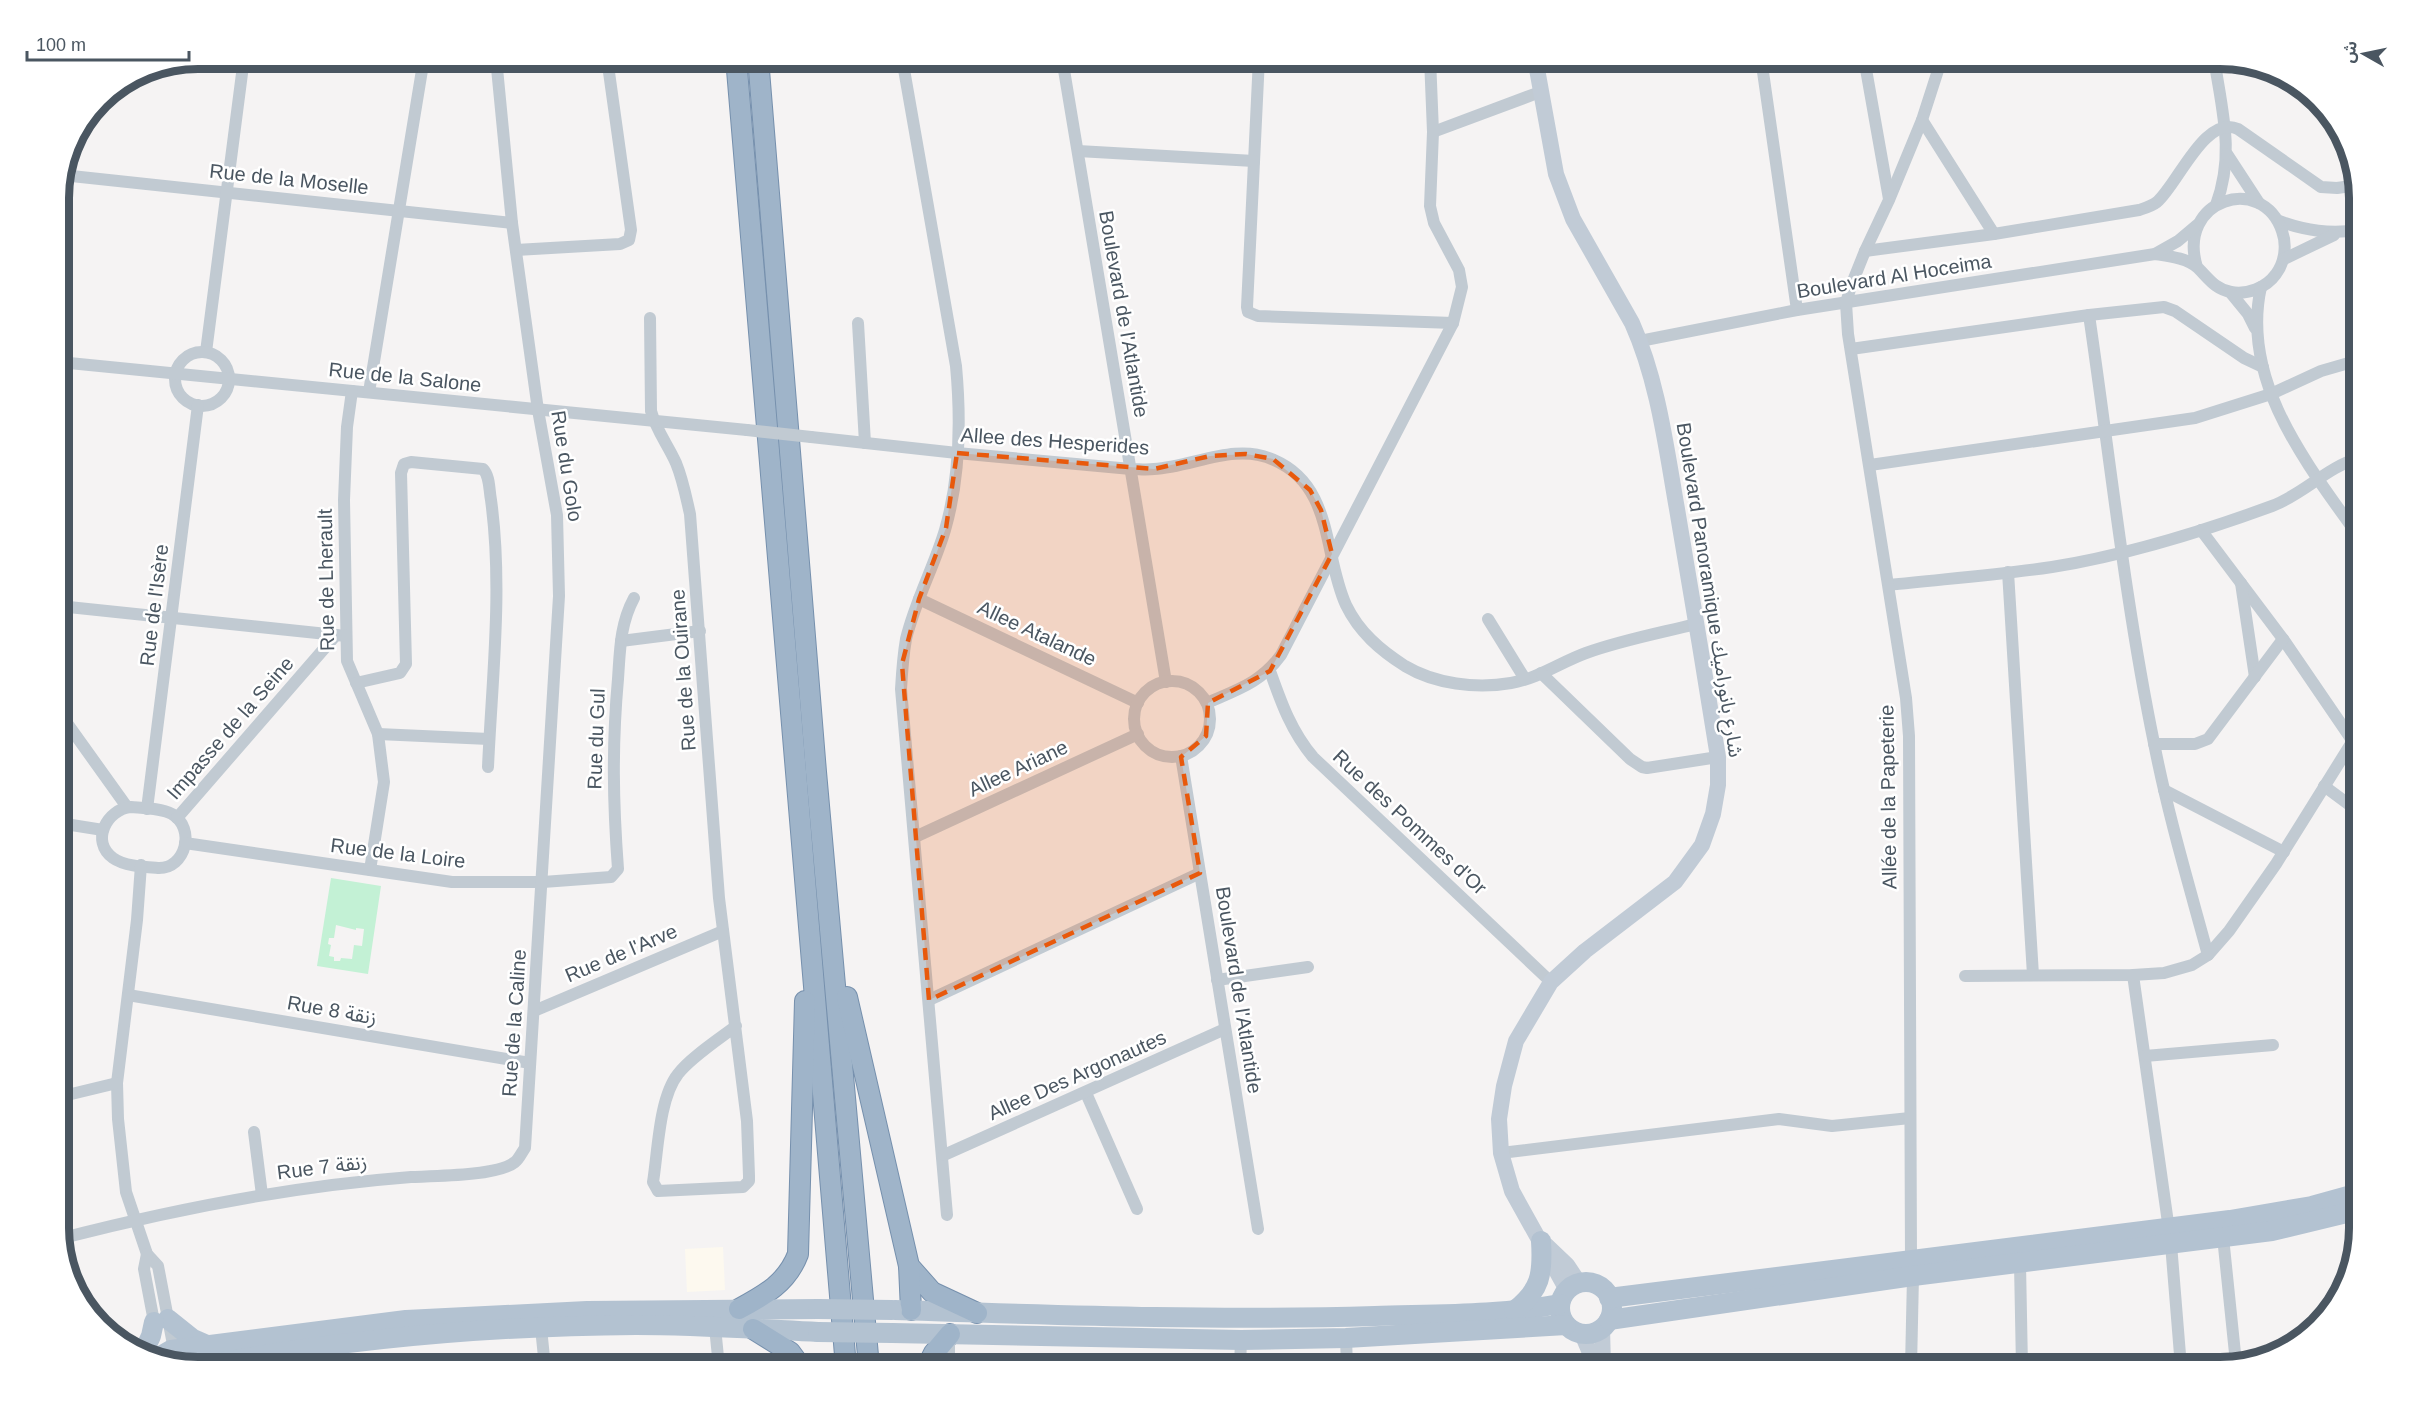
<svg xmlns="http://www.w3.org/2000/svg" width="2418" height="1426" viewBox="0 0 2418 1426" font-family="Arial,'Noto Sans Arabic',sans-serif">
<rect width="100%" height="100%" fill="#f5f3f3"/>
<polygon fill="#fdf9ef" points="723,1247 725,1290 687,1292 685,1249"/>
<path fill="#c3f1d5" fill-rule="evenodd" d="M331,878L381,886L368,974L317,966ZM336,925L356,930V928L364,929L362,946L354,945L352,959L341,958L340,961H334V957L329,956L331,945L328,944L329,938H334Z"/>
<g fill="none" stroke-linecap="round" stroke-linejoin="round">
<g stroke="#7690ad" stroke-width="22">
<g id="trunk">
<polyline points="736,58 846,1367"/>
<polyline points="758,58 816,772 869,1367"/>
<polyline points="847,997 909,1266 932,1292 977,1313"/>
<polyline points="909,1266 911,1310"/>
<path d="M739,1309C765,1295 787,1283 798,1254L805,1001"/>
<polyline points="753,1329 790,1352 801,1367"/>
<polyline points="927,1367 934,1353 950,1334"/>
</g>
</g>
<g stroke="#c1cad2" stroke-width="12">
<path d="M902,58L956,366C961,420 960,478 945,530C934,567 915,601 906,639C903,656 902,672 901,689L947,1215"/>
<polyline points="1062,58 1166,682"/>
<polyline points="1259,58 1247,307 1248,312 1258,316 1453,323"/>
<polyline points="1761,58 1797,310"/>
<polyline points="1864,58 1889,199"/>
<path d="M2214,58C2222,111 2235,154 2216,205"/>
<polyline points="1922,120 1994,234"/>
<polyline points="1433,132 1540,92"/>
<polyline points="1078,151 1254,161"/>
<polyline points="2227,154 2259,203"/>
<polyline points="62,175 512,223"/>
<path d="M2279,221C2306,231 2330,234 2359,230"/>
<polyline points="516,250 620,244 629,240 631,230 607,58"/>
<path d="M1865,251L1994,234L2139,210C2145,208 2152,206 2157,202C2178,184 2205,114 2238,129L2321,187L2337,188L2358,185"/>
<path d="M2155,254C2168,256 2188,258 2198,268C2209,279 2215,289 2231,292C2247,295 2266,288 2276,274C2285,262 2287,245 2282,231C2262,173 2176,199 2197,267"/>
<polyline points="2284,259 2334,235"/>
<path d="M2261,287C2240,382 2308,465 2359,537"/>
<polyline points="2230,292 2248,314 2255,328"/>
<path d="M2089,315C2110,458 2125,602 2154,743C2168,815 2189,885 2208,955"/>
<path d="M650,318L651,411C656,430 668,445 676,463C683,480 686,497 690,514L719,898L747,1121L749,1176V1181L743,1187L658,1191L653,1182C658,1151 659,1098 678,1074C690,1058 719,1039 736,1026"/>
<polyline points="858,323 865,443"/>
<polyline points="1640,341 1797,310 2155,254 2178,241 2197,225"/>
<polyline points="1851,349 2089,315 2164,307 2175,311 2244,358 2263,367"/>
<polyline points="206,352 244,58"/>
<circle cx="202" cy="379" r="27"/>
<polyline points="59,362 747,430"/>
<polyline points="352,391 347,427 344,500 347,661 378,734 384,782 370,870"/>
<polyline points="369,392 424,58"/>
<path d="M811,437L957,453L1131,469C1139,469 1146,470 1154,469C1193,467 1235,442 1274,460C1334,486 1323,555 1346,605C1359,632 1380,650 1405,666C1435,684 1476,689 1511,683C1537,679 1561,662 1586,653C1622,640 1660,633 1696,624"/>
<polyline points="1870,465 2195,418 2271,394 2321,371 2359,360"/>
<polyline points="2201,530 2283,639 2352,740"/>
<polyline points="2008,572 2033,975"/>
<polyline points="2241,583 2255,677"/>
<path d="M1889,585C1943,579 1998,575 2052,567C2127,555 2201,532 2272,506C2304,494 2327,467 2359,458"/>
<polyline points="919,599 1138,703"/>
<polyline points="59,606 346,636"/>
<polyline points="1488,619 1525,679"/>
<polyline points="621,641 700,631"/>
<path d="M1270,671C1281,702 1291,731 1313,757L1551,982"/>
<polyline points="1541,673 1630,759 1642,767 1647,768 1718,757"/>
<circle cx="1172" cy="719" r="38"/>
<path d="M356,683L400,673L406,664L401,473L404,464L411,462L483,469C490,476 489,490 491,500C503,588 492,678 488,767"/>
<path d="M1207,703C1236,690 1261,683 1281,655L1453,323L1462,287L1459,270L1434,223L1430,206L1433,132L1430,58"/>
<polyline points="59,712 127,807"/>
<polyline points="378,734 489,739"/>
<polyline points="2154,744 2195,744 2208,739 2283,639"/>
<polyline points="1181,756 1258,1229"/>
<polyline points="2324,786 2359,812"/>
<polyline points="2164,790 2284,852"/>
<path d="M131,807C143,808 161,808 172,814C196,828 186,869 158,868C144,867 124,866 113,858C90,841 107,809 131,807Z"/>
<polyline points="147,809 198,405"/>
<polyline points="177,818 336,635"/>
<polyline points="59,823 103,830"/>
<polyline points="915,837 1138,734"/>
<path d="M185,843L452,882H543L611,877L618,869C613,802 612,745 618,679C620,650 620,624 634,598"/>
<polyline points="141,865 137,920 117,1083 118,1119 126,1192 147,1254 158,1266 174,1350"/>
<polyline points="2133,975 2171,1244 2181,1367"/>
<polyline points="1965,976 2133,975 2164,973 2192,965 2208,955 2229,931 2276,864 2359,731"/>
<polyline points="1217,980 1308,967"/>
<polyline points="128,995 530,1063"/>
<polyline points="929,1000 1200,873"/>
<polyline points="534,1011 723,931"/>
<polyline points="2145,1056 2273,1045"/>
<polyline points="1086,1093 1137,1209"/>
<polyline points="59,1097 117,1083"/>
<polyline points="254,1132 262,1195"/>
<polyline points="1501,1153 1779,1119 1832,1126 1910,1118"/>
<polyline points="944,1155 1225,1029"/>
<polyline points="2355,1194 2359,1159"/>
<polyline points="2223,1237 2236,1363"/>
<path d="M59,1239C175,1209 292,1186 411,1177C434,1176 498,1176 515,1162C519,1159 522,1152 525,1148L559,596L557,515L538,410L512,223L496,58"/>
<polyline points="147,1254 144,1269 155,1327"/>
<polyline points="1911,1259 1909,736 1906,698 1848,334 1846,303 1851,286 1865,251 1889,200 1922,120 1942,58"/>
<polyline points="2020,1264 2022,1367"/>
<polyline points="715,1327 719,1367"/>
<polyline points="541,1328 545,1367"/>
<polyline points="1346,1338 1347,1367"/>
<polyline points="949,1367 949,1336"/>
<polyline points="1240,1367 1241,1340"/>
<polyline points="1911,1367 1913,1276"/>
</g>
<g stroke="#c1cbd6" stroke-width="16">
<path d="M1535,58L1556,174L1573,219L1632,323C1658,381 1666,447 1677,509C1691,592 1705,674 1718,757V785L1713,814L1702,845L1675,882L1585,951L1551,982L1516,1041L1504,1086L1499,1119L1501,1153L1512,1191L1567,1290"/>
<polyline points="1546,1245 1567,1265 1579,1283"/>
<polyline points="1602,1328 1603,1367"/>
<polyline points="1582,1334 1596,1367"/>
</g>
<g stroke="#b3c2d1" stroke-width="20">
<circle cx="1586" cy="1308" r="26"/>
<polyline points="1609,1298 2230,1220 2312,1206 2359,1193"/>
<path d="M895,1310C1055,1315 1215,1321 1375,1316C1437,1314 1499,1315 1560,1304"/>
<path d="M1514,1311C1541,1290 1543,1274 1541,1241"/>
<polyline points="168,1319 193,1339 209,1346"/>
<polyline points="1609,1320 1913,1276 2272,1231 2359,1210"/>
<polyline points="892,1333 1241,1340 1346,1338 1566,1325"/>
<polyline points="143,1353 151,1336 154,1322"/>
<polyline points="159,1357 171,1350 406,1320 587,1311 818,1309"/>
<path d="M197,1367C341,1339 489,1326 636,1325C697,1325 757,1329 818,1332"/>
</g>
<use href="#trunk" stroke="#9fb4c9" stroke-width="20"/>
<polyline stroke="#c1cad2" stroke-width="12" points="747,430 811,437"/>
<g stroke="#b3c2d1" stroke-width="20">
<polyline points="818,1309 892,1310"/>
<polyline points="818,1332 892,1333"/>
</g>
</g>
<path fill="#e8590c" fill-opacity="0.2" stroke="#e8590c" stroke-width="4.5" stroke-dasharray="12 8" stroke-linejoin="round" d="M957,453L1154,469L1210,456L1246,454L1273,459L1310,490L1321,510L1332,554L1270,671L1208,703L1206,736L1181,757L1200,873L929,1000L902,664L919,599L946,528Z"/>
<g text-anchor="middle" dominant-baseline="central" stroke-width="5" stroke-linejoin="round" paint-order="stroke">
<g font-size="20" fill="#4a5661" stroke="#fff">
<text transform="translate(289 179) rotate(6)">Rue de la Moselle</text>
<text transform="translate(1894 276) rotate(-9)">Boulevard Al Hoceima</text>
<text transform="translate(1124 314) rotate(80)">Boulevard de l'Atlantide</text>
<text transform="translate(405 377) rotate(6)">Rue de la Salone</text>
<text transform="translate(1055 441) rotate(4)">Allee des Hesperides</text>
<text transform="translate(567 466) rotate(81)">Rue du Golo</text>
<text transform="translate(326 580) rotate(-91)">Rue de Lherault</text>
<text transform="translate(1710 590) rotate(81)">Boulevard Panoramique شارع بانوراميك</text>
<text transform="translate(154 605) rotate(-83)">Rue de l'Isère</text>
<text transform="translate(1037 633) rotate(25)">Allee Atalande</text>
<text transform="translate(683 670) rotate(-94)">Rue de la Ouirane</text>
<text transform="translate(230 728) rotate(-49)">Impasse de la Seine</text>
<text transform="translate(596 739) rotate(-88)">Rue du Gul</text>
<text transform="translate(1018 768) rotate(-25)">Allee Ariane</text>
<text transform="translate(1888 797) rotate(-91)">Allée de la Papeterie</text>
<text transform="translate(1410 822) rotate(43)">Rue des Pommes d'Or</text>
<text transform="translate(398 853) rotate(7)">Rue de la Loire</text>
<text transform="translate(621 953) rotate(-23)">Rue de l'Arve</text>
<text transform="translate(1239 990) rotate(81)">Boulevard de l'Atlantide</text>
<text transform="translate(332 1010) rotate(10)">Rue 8 زنقة</text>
<text transform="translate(514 1023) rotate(-86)">Rue de la Caline</text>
<text transform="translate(1077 1075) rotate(-24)">Allee Des Argonautes</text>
<text transform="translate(322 1167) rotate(-7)">Rue 7 زنقة</text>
</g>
</g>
<path d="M0 0H2418V1426H0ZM198 69H2220A129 129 0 0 1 2349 198V1228A129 129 0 0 1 2220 1357H198A129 129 0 0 1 69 1228V198A129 129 0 0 1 198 69Z" fill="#fff" fill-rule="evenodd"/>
<path fill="none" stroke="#4a5661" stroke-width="8" d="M198 69H2220A129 129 0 0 1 2349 198V1228A129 129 0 0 1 2220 1357H198A129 129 0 0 1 69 1228V198A129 129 0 0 1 198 69Z"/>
<g transform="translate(2364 54) rotate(279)" stroke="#ffffff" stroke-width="4.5" paint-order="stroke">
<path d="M0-4.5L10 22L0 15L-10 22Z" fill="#4a5661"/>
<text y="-9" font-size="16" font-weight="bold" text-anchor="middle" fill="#4a5661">ش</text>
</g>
<path d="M27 51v9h162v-9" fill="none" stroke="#4a5661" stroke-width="3"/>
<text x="36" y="51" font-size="18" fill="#4a5661" stroke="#ffffff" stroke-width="4.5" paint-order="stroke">100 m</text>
</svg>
